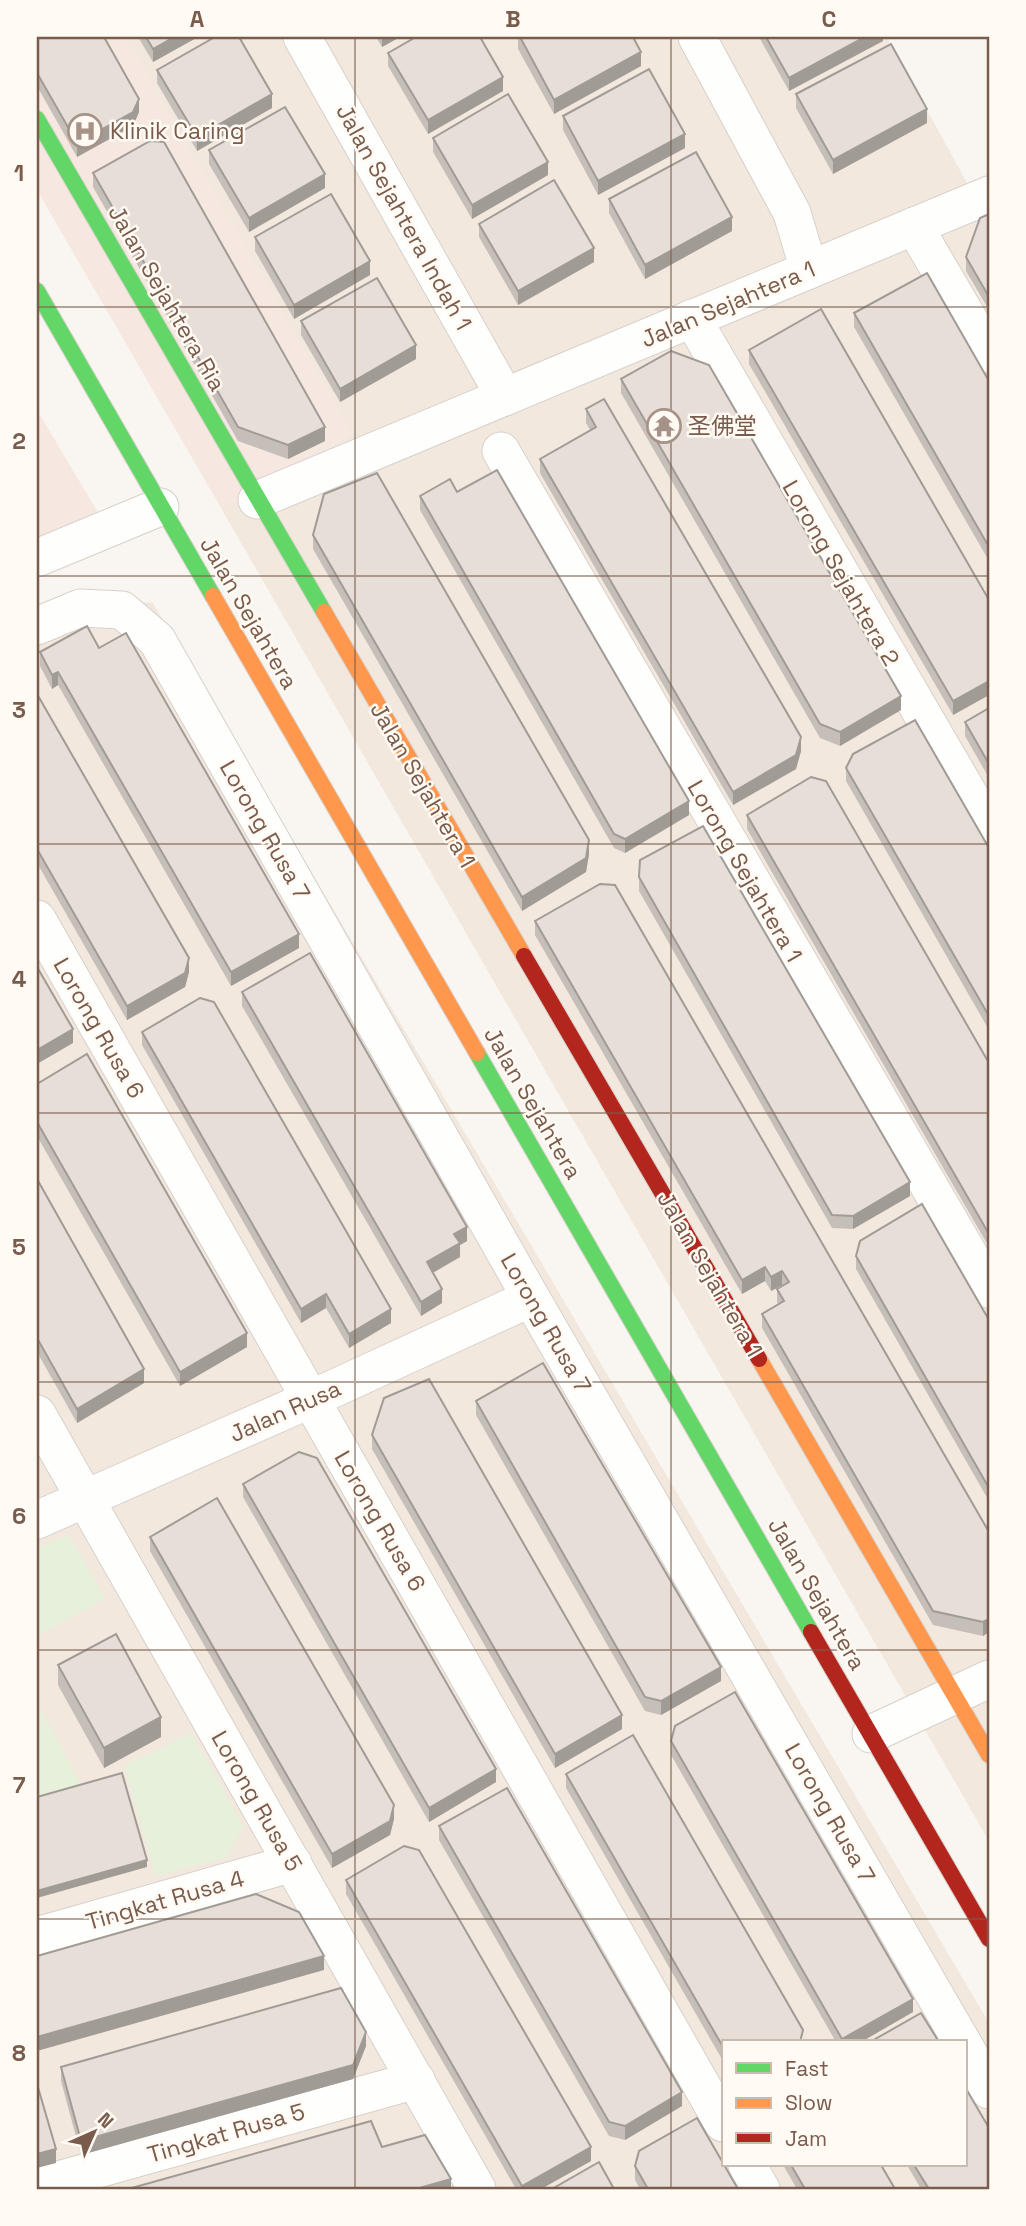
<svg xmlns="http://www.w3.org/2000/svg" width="1026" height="2226" viewBox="0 0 1026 2226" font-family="'Space Grotesk','Noto Sans SC',sans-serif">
<rect width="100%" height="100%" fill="#f9f5f0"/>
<g fill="#f2e8de" fill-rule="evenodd">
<polygon points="125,37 887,37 967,183 989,174 989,1841 221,508 351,434"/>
<path d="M85,595L153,603L989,2023V2189H37V615ZM723,2042H965V2165H723Z"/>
</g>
<g fill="#f6e8e1">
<polygon points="37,37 125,37 351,434 221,508 37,190"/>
<polygon points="37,410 100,516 37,542"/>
</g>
<g fill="#e7f0db">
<polygon points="69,1534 105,1599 37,1636 37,1549"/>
<polygon points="37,1702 81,1785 37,1798"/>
<polygon points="192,1733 243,1827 227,1857 156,1876 124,1766"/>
</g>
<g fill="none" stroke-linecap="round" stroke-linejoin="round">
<g stroke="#d7d1cb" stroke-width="39">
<g id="street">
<polyline points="302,37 505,397"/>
<polyline points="697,37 792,213 809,270"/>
<polyline points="914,226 989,354"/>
<polyline points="692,318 989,829"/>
<polyline points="501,451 989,1289"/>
<polyline points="257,500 989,195"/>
<polyline points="37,558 160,507"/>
<polyline points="37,626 80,608 122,610 157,640 531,1298 962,2042"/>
<polyline points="37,919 723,2123"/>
<polyline points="37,1414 477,2189"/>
<polyline points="37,1520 311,1399 531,1298"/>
<polyline points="871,1734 989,1679"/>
<polyline points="37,1936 293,1863"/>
<polyline points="965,2047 989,2090"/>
<polyline points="747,2165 761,2189"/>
<polyline points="37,2186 416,2080"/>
</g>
</g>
<g stroke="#d9d2cb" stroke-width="18">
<g id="fast">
<polyline points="37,119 324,612"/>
<polyline points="37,291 213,596"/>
<polyline points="477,1053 811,1632"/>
</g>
</g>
<g stroke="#d9d2cb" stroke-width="18">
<g id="slow">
<polyline points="213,596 477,1053"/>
<polyline points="324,612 524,956"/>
<polyline points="759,1359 989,1755"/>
</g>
</g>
<g stroke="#d9d2cb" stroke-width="18">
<g id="jam">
<polyline points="524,956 759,1359"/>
<polyline points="811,1632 989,1939"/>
</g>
</g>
<use href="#street" stroke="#fefefd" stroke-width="37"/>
<use href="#fast" stroke="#63d668" stroke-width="16"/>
<use href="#slow" stroke="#ff974d" stroke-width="16"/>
<use href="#jam" stroke="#b3261e" stroke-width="16"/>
</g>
<g fill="#c6bfb9">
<polygon points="37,37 139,112 133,126 77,157 37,86"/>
<polygon points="138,37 198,37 153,62"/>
<polygon points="376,37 400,37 382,47"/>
<polygon points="518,37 633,37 641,66 554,114 518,49"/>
<polygon points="759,37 883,37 883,41 789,91"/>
<polygon points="388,53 503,91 428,134 388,66"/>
<polygon points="157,70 272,108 197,151 157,83"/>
<polygon points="796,94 927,123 833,174 796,108"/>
<polygon points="563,116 685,148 598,195 563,130"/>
<polygon points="433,138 548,175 472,219 433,152"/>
<polygon points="209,150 325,188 249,232 209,164"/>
<polygon points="93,173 325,441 288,459 238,441 93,187"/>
<polygon points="609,199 732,231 645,279 609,213"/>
<polygon points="989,214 989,310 966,271 966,257"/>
<polygon points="479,224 594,262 518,305 479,237"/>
<polygon points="255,237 370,275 294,319 255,251"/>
<polygon points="854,313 989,381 989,561 854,327"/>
<polygon points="301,321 416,359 340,402 301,335"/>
<polygon points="749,350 989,600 989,695 953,715 749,364"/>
<polygon points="621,379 901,710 840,746 820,738 621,393"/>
<polygon points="586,409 801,751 796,769 733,805 540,473 540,459 590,430 586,423"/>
<polygon points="457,492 689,815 625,853 614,848 420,510 420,496"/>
<polygon points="313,535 589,854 586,872 522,911 313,549"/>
<polygon points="99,648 299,948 231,986 58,685 52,689 40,666 40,652"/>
<polygon points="37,694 189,972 185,987 127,1020 37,863"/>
<polygon points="989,708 989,778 965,736 965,722"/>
<polygon points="846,768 989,848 989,1030 846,781"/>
<polygon points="747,815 989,1063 989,1247 747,829"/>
<polygon points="639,877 910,1196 853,1229 832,1228 639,891"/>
<polygon points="535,921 989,1532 989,1632 983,1636 933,1625 762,1328 762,1314 778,1304 777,1302 777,1289 783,1285 771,1291 765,1281 742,1294 535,935"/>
<polygon points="242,992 467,1241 460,1245 460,1257 433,1273 442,1303 421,1316 242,1006"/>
<polygon points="142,1032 391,1323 349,1348 326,1308 301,1323 142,1045"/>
<polygon points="37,1084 247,1347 180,1386 37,1136"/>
<polygon points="37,1179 144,1383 77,1423 37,1352"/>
<polygon points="856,1256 989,1320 989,1501 856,1269"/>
<polygon points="476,1401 721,1681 661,1715 645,1711 476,1415"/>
<polygon points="372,1435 622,1729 555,1768 372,1449"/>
<polygon points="243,1484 496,1782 429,1822 243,1497"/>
<polygon points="150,1537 394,1819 390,1835 332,1868 150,1551"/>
<polygon points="58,1665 161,1737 104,1768 58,1685"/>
<polygon points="671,1741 913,2012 861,2042 836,2042 671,1755"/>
<polygon points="566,1774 803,2042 723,2042 723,2061 566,1788"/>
<polygon points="439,1826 682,2106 625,2140 609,2136 439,1840"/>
<polygon points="346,1880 591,2161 541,2189 516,2189 346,1894"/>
<polygon points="366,2046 353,2079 81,2155 61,2081 61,2067"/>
<polygon points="783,2165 881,2165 895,2189 797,2189"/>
<polygon points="907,2165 965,2165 989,2189 921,2189"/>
<polygon points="635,2166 738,2189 640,2189 635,2180"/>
</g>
<g fill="#a19b96">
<polygon points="174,37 198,37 153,62 153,49"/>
<polygon points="382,37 400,37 382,47"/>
<polygon points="865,37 883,37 883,41 789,91 789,78"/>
<polygon points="641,52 641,66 554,114 554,100"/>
<polygon points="503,77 503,91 428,134 428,120"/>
<polygon points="272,94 272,108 197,151 197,137"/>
<polygon points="139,99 139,112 133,126 77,157 77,143"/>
<polygon points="927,109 927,123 833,174 833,160"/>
<polygon points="685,134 685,148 598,195 598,181"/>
<polygon points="548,162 548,175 472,219 472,205"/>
<polygon points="325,174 325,188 249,232 249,218"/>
<polygon points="732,217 732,231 645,279 645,265"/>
<polygon points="594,248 594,262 518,305 518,291"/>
<polygon points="370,261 370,275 294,319 294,305"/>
<polygon points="416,345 416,359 340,402 340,389"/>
<polygon points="325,427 325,441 288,459 288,445"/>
<polygon points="58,672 58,685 52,689 52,675"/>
<polygon points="989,681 989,695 953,715 953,701"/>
<polygon points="901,696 901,710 840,746 840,732"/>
<polygon points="801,737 801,751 796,769 733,805 733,792"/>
<polygon points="689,801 689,815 625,853 625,839"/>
<polygon points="589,840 589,854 586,872 522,911 522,897"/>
<polygon points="299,934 299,948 231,986 231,972"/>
<polygon points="189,958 189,972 185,987 127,1020 127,1006"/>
<polygon points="73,1029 73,1043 37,1064 37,1050"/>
<polygon points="910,1182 910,1196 853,1229 853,1216"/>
<polygon points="467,1227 467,1241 460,1245 460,1257 427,1276 427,1262 454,1234"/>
<polygon points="765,1267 765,1281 742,1294 742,1280"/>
<polygon points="782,1271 782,1285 771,1291 771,1277"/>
<polygon points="442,1289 442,1303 421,1316 421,1302"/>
<polygon points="326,1294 326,1308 301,1323 301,1309"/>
<polygon points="391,1309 391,1323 349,1348 349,1334"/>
<polygon points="247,1333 247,1347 180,1386 180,1372"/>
<polygon points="144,1369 144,1383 77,1423 77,1409"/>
<polygon points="989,1619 989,1632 983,1636 983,1622"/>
<polygon points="721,1667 721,1681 661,1715 661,1701"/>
<polygon points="622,1715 622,1729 555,1768 555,1754"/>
<polygon points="161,1717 161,1737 104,1768 104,1748"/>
<polygon points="496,1769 496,1782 429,1822 429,1808"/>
<polygon points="394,1805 394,1819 390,1835 332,1868 332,1854"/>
<polygon points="147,1860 147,1867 37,1898 37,1891"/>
<polygon points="324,1956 324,1970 37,2051 37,2037"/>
<polygon points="913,1999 913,2012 861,2042 842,2042 842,2039"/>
<polygon points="366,2032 366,2046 353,2079 81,2155 81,2141"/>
<polygon points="682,2092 682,2106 625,2140 625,2126"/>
<polygon points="591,2147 591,2161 541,2189 522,2189 522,2186"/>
<polygon points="56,2149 56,2163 37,2168 37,2154"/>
<polygon points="451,2179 451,2189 416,2189"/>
</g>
<g fill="#e6ded7" stroke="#a19b96" stroke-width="2">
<polygon points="37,37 104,37 139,99 133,112 77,143 37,73"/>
<polygon points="146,37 174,37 153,49"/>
<polygon points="215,37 239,37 272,94 197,137 157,70"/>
<polygon points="416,37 480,37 503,77 428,120 388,53"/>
<polygon points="520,37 633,37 641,52 554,100"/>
<polygon points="766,37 865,37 789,78"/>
<polygon points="891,44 927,109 833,160 796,94"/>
<polygon points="649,69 685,134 598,181 563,116"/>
<polygon points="508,94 548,162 472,205 433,138"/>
<polygon points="285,107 325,174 249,218 209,150"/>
<polygon points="150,141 164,142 325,427 288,445 238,427 93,173"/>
<polygon points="696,152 732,217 645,265 609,199"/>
<polygon points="554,180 594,248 518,291 479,224"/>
<polygon points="331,194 370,261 294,305 255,237"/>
<polygon points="989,214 989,297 966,257 980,218"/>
<polygon points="927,273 989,381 989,547 854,313"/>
<polygon points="377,278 416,345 340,389 301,321"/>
<polygon points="821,309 989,600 989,681 953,701 749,350"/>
<polygon points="671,351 709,365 901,696 840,732 820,724 621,379"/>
<polygon points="604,399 801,737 796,755 733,792 540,459 596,427 586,409"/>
<polygon points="497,470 689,801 625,839 614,834 420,496 450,479 457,492"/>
<polygon points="377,473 589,840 586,858 522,897 313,535 324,494"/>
<polygon points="87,626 99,648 126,633 299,934 231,972 58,672 52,675 40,652"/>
<polygon points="37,694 189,958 185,973 127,1006 37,849"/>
<polygon points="989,708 989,764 965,722"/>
<polygon points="915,720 989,848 989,1016 846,768 853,754"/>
<polygon points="811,777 826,781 989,1063 989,1234 747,815"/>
<polygon points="703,826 910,1182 853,1216 832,1215 639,877 640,860"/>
<polygon points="600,884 615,885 989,1532 989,1619 983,1622 933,1611 762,1314 784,1301 777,1289 789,1282 782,1271 771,1277 765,1267 742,1280 535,921"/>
<polygon points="310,953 467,1227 454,1234 460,1243 427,1262 442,1289 421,1302 242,992"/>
<polygon points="37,967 73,1029 37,1050"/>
<polygon points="200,998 214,1002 391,1309 349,1334 326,1294 301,1309 142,1032"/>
<polygon points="87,1054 247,1333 180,1372 37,1122 37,1084"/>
<polygon points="37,1179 144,1369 77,1409 37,1338"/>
<polygon points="922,1204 989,1320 989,1488 856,1256 860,1241"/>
<polygon points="543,1363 721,1667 661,1701 645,1697 476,1401"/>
<polygon points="429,1379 622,1715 555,1754 372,1435 384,1398"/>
<polygon points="299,1452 317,1458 496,1769 429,1808 243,1484"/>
<polygon points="217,1498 394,1805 390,1821 332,1854 150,1537"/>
<polygon points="116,1634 161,1717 104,1748 58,1665"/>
<polygon points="735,1692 913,1999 842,2039 671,1741 675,1726"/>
<polygon points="633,1735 803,2030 800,2042 723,2042 723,2047 566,1774"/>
<polygon points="122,1773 147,1860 37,1891 37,1797"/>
<polygon points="507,1788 682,2092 625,2126 609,2122 439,1826"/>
<polygon points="404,1846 419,1850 591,2147 522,2186 346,1880"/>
<polygon points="256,1894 299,1912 324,1956 37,2037 37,1956"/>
<polygon points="341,1988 366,2032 353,2065 81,2141 61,2067"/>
<polygon points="921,2013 939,2042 870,2042"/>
<polygon points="37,2084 56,2149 37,2154"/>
<polygon points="965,2087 989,2128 989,2189 929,2189 914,2165 965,2165"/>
<polygon points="697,2118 738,2189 648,2189 635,2166 639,2151"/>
<polygon points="371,2121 382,2147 425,2135 451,2179 416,2189 128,2189"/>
<polygon points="599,2162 614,2189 552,2189"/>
<polygon points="791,2165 881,2165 895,2189 805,2189"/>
</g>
<path fill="none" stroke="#7a5c4d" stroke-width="2" stroke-opacity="0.55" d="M355,37V2189M671,37V2189M37,307H989M37,576H989M37,844H989M37,1113H989M37,1382H989M37,1650H989M37,1919H989"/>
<defs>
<g id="hospital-ring" transform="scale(1.75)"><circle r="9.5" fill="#fffaf3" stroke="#a69286" stroke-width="1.5"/><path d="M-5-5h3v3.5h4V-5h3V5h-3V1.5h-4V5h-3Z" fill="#a69286"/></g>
<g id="temple-ring" transform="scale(1.75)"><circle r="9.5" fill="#fffaf3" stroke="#a69286" stroke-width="1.5"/><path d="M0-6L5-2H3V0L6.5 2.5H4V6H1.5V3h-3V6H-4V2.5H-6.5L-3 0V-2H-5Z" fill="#a69286"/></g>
</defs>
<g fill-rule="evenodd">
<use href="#hospital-ring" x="85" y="131"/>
<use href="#temple-ring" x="664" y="426"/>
</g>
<g text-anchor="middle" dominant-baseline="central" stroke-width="5" stroke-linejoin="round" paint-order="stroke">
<g font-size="23" fill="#7a5c4d" stroke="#fffaf3" text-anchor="start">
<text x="110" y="131">Klinik Caring</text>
<text x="688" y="426">圣佛堂</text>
</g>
<g font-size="23" fill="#7a5c4d" stroke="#fffaf3">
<text transform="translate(404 217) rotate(61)">Jalan Sejahtera Indah 1</text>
<text transform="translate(167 298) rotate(60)">Jalan Sejahtera Ria</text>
<text transform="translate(728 304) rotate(-23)">Jalan Sejahtera 1</text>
<text transform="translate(841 573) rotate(60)">Lorong Sejahtera 2</text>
<text transform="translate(249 613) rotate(60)">Jalan Sejahtera</text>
<text transform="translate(423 785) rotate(60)">Jalan Sejahtera 1</text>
<text transform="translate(265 830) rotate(60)">Lorong Rusa 7</text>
<text transform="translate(745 871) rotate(60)">Lorong Sejahtera 1</text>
<text transform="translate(99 1028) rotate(60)">Lorong Rusa 6</text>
<text transform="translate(533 1103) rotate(60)">Jalan Sejahtera</text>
<text transform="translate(710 1274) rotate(60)">Jalan Sejahtera 1</text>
<text transform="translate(546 1323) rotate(60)">Lorong Rusa 7</text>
<text transform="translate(285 1411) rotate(-24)">Jalan Rusa</text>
<text transform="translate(380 1521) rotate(60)">Lorong Rusa 6</text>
<text transform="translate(817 1594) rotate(60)">Jalan Sejahtera</text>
<text transform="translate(257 1801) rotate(60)">Lorong Rusa 5</text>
<text transform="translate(830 1813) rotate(60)">Lorong Rusa 7</text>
<text transform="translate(165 1900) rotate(-16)">Tingkat Rusa 4</text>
<text transform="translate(226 2133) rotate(-16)">Tingkat Rusa 5</text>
</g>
</g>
<rect width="1026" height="2226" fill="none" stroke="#fffaf3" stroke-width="77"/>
<rect x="722" y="2040" width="245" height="126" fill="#fffaf3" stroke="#cabbb1" stroke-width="2"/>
<rect x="736" y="2063" width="35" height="10" fill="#63d668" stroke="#cabbb1" stroke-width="2"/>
<text x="785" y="2076" font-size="21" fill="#7a5c4d">Fast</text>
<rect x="736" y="2098" width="35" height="10" fill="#ff974d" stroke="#cabbb1" stroke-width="2"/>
<text x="785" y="2110" font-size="21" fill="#7a5c4d">Slow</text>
<rect x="736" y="2133" width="35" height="10" fill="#b3261e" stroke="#cabbb1" stroke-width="2"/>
<text x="785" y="2146" font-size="21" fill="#7a5c4d">Jam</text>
<g transform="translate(94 2132) rotate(45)" stroke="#fffaf3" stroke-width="5" paint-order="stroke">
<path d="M0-5L12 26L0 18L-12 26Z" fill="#7a5c4d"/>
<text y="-10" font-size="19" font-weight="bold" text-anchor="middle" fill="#7a5c4d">N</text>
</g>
<rect x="38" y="38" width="950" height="2150" fill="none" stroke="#7a5c4d" stroke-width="2.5"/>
<g font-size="23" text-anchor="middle" font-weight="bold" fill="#7a5c4d">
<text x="197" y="27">A</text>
<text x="513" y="27">B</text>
<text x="829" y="27">C</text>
<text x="19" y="181">1</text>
<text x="19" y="449">2</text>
<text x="19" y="718">3</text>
<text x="19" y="987">4</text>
<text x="19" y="1255">5</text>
<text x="19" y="1524">6</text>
<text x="19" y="1793">7</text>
<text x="19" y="2061">8</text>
</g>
</svg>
